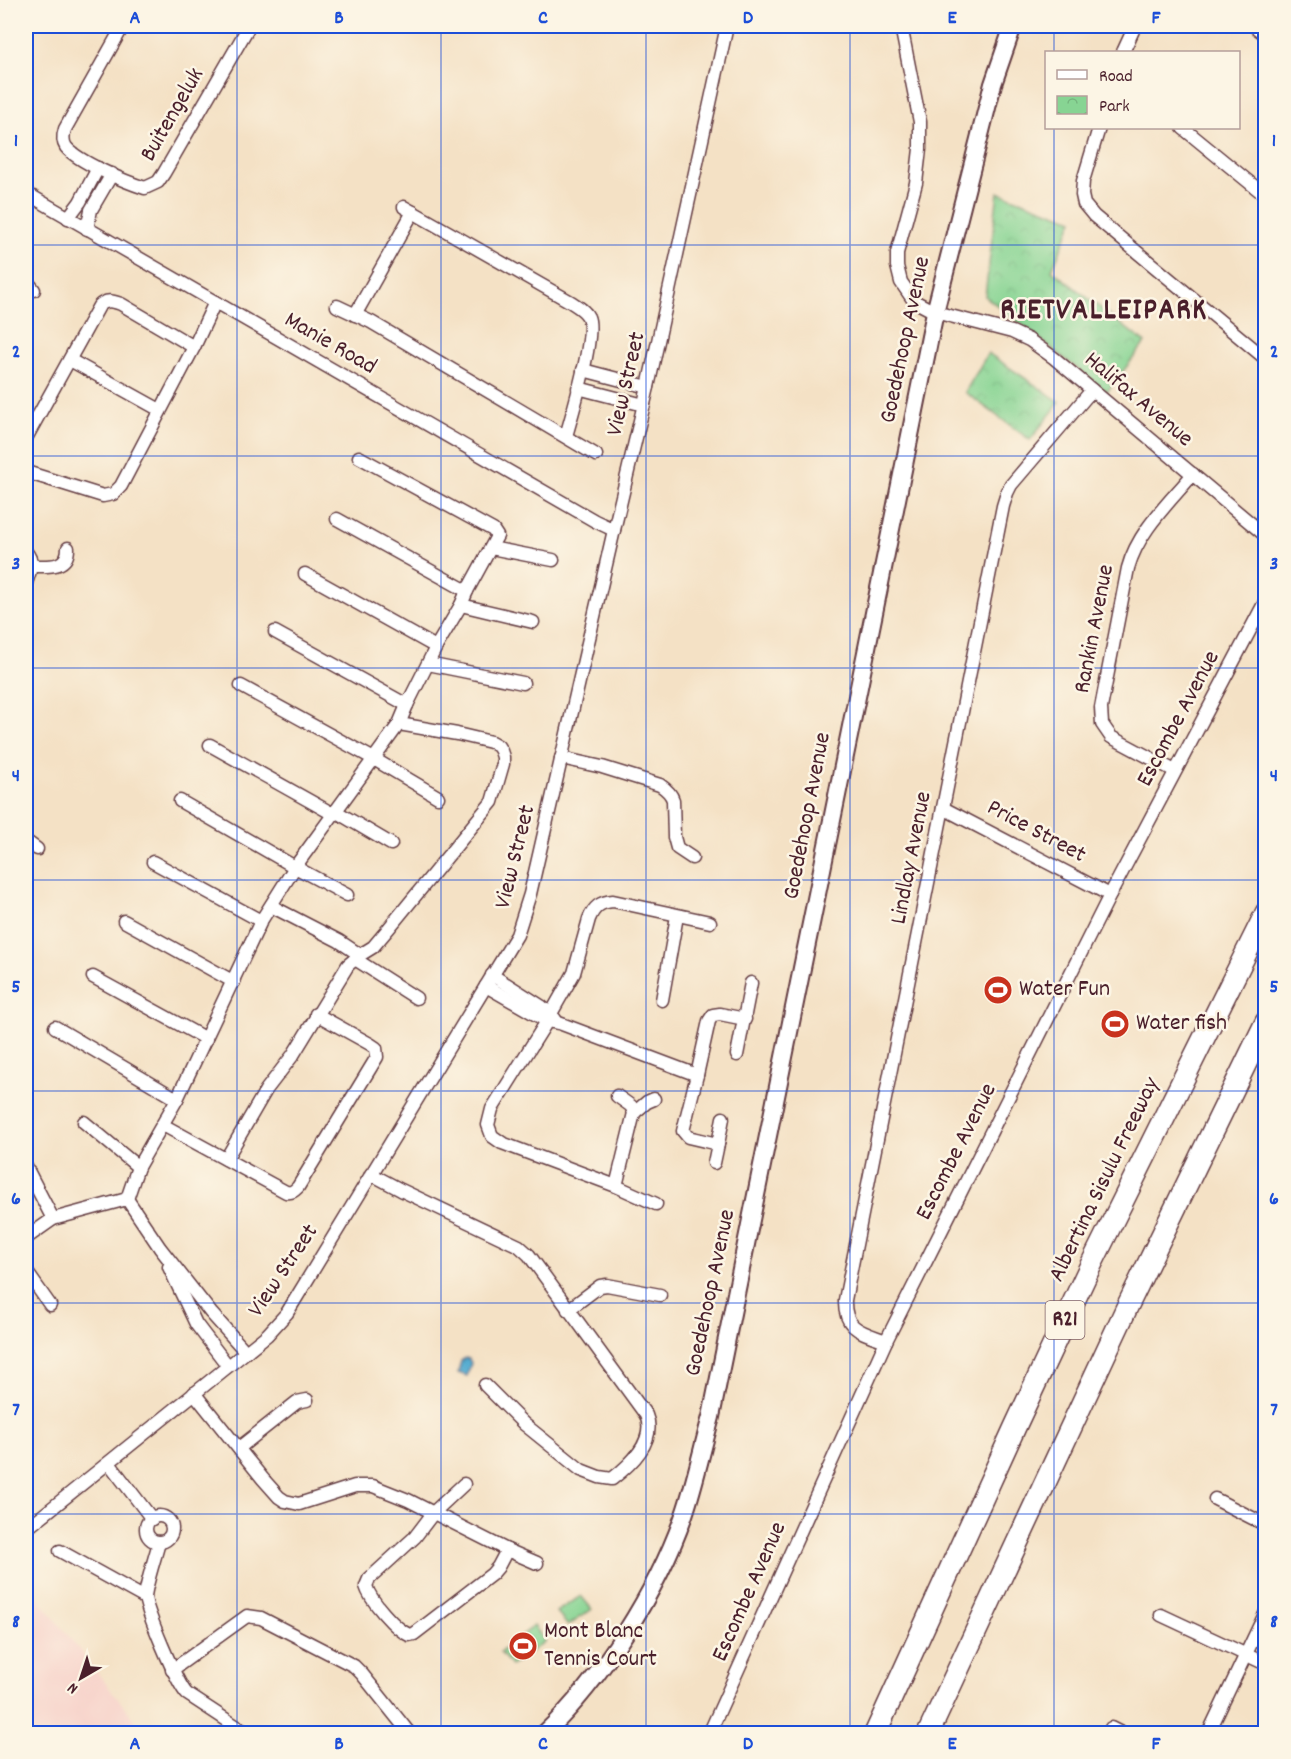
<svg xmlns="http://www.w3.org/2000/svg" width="1291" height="1759" viewBox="0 0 1291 1759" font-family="Dekko,sans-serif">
<defs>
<pattern id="park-crowns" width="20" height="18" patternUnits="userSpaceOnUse" patternTransform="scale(1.5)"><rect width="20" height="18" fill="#87d493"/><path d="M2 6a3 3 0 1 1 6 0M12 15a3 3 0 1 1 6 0" fill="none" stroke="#76b67f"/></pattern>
<pattern id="water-ripples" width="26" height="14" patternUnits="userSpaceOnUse" patternTransform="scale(1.5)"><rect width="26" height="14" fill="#53abd0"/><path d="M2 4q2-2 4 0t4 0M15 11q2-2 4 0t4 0" fill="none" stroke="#478ba9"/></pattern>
</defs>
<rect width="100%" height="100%" fill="#fcf5e5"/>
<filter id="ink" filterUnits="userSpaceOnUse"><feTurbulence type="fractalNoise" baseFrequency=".0167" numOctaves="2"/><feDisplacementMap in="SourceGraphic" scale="12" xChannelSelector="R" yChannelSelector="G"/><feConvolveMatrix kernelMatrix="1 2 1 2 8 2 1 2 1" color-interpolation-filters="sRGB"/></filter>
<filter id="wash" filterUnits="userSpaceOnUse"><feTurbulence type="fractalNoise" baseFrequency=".008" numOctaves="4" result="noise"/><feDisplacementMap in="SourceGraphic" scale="24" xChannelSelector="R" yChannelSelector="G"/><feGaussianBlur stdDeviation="1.35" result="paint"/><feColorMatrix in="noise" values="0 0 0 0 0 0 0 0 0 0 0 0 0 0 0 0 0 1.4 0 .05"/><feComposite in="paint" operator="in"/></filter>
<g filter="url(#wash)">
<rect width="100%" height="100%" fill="#f4e1c5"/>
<polygon fill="#f7d1c9" points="26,1582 80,1651 145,1733 26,1733"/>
<g fill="url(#park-crowns)" stroke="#687a5f" stroke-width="1.5">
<polygon points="998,192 1073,220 1052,270 1145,343 1107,392 985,296"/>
<polygon points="988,353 1060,402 1030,440 965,392"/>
</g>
<g fill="#87d493" stroke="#687a5f" stroke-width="1.5">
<polygon points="581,1596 592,1609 568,1626 556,1612"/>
<polygon points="534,1626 545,1641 511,1666 500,1652"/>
</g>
<polygon fill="url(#water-ripples)" stroke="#4e657e" stroke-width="1.5" points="465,1358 469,1359 471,1363 467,1376 458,1373 461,1361"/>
</g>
<g filter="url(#ink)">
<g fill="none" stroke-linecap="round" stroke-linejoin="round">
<g stroke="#643c42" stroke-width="15">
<g id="minor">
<path d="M123,26L65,129C63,135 62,141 66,147C78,162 126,182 145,188L158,182L164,173L249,26"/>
<polyline points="901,26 920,122 920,149 916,183 897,253 897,266 901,282 914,301 935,312 1012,332 1029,340 1054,358 1266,536"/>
<polyline points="1254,26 1266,35"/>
<polyline points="1123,52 1135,26"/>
<polyline points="1099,128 1083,181 1082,195 1084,204 1094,216 1137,252 1266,359"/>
<polyline points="1183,128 1266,196"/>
<polyline points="26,193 595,521 614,530"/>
<path d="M404,207L571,302C577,306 585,310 588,317C596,334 572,415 566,436"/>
<polyline points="68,218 80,202 98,168"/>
<polyline points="87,229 91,210 112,174"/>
<polyline points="26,280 34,290"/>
<polyline points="337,306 371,322 596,455"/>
<polyline points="355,315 413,212"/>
<polyline points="70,360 160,410"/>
<polyline points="583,370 648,387"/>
<polyline points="578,388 644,405"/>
<path d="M26,438L99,306C106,299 112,301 121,304L194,347"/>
<polyline points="26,472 103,496 113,494 121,486 194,347 215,302"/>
<polyline points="337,519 467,591"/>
<polyline points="491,548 553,560"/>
<path d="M26,552C35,563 30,570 26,583"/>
<path d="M32,566C48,566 68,569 68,548"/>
<polyline points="305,574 436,647"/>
<polyline points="461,605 533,622"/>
<polyline points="275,632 407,705"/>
<polyline points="428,664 523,683"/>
<polyline points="241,686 374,759 438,797"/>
<polyline points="210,745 333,814"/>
<path d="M561,758L602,767L660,785C666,789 671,793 673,800L674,837L677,848L692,858"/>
<path d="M1175,771L1111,737L1102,724L1101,708L1128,568C1138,531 1169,503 1193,474"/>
<polyline points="180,801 295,867 347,895"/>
<polyline points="943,808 1110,895"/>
<polyline points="335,811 391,844"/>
<polyline points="26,841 37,849"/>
<polyline points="153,862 261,921"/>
<polyline points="271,906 339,941 360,955 373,947 389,928 492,802 503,764 503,757 501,751 498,746 491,742 457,734 399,724"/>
<polyline points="124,921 234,982"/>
<polyline points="355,959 416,998"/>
<polyline points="492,975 541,1006 555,1019"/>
<polyline points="93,977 206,1039"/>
<polyline points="486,986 547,1021 559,1023 697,1075 683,1131 688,1137 718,1144 714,1163"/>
<polyline points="662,1000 677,916"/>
<polyline points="55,1027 177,1099"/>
<polyline points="737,1055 751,983"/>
<polyline points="697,1075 709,1021 713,1015 720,1014 745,1019"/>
<polyline points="634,1113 647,1102 654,1099"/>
<polyline points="84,1122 138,1167"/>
<path d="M163,1125L286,1192C292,1193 294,1191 298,1187L377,1057L376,1048L370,1044L316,1014"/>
<polyline points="718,1144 723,1118"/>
<polyline points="226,1159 266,1090 293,1055 348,965 360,955"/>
<polyline points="26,1167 53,1219"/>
<path d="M371,1174L401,1190L519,1246L529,1255L646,1415C657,1441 630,1465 612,1479L599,1477L581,1470L524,1424L485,1385"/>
<polyline points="616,1186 634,1113 631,1106 617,1096"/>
<polyline points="127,1199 138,1167 177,1099 261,921 295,867 399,724 407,705 436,647 461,605 467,591 497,536 493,530 359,457"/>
<polyline points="127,1199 160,1248 211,1313 246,1352"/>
<path d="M656,1204L616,1186L502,1143L492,1136L488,1125L492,1109L544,1026L574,973L589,919C594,907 600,902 613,901L710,922"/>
<polyline points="26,1238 53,1219 127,1199"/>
<polyline points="169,1267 196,1324 228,1366"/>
<polyline points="26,1271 50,1305"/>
<polyline points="568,1310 600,1286 607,1285 660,1295"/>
<path d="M886,1341C862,1332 844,1330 845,1300L1003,506L1007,493L1011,485L1092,390"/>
<polyline points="194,1393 263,1479 279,1497 285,1501 299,1504 355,1486 373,1486 408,1500 507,1550 537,1563"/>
<polyline points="239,1448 297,1402 307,1400"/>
<polyline points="109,1463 152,1519"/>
<path d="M464,1484L434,1512L415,1537L369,1579L366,1586C370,1600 395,1629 409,1635L414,1634L492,1574L498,1567L507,1550"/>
<polyline points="1215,1499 1266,1525"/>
<circle cx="159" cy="1529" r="13"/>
<polyline points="26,1529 267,1335 287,1313 517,935 530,894 614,530 648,387 727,26"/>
<path d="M159,1542C155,1558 147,1581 145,1596C145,1608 177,1684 187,1694L248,1734"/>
<polyline points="60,1551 145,1598"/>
<polyline points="1161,1615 1266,1664"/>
<polyline points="172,1670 247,1616 261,1618 354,1666 362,1674 410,1734"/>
<polyline points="1111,1728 1123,1734"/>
<polyline points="709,1734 886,1341 1110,895 1266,600"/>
<polyline points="1208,1734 1266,1612"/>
</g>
</g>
<g stroke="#643c42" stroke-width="20">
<path id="secondary" d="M544,1734C602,1679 658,1590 684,1515C695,1483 702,1449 711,1417L935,312L993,84L1013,26"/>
</g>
<g stroke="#643c42" stroke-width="24">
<g id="motorway">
<polyline points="875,1734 1015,1427 1088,1271 1266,913"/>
<polyline points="928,1734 1128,1305 1266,1022"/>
</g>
</g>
<use href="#minor" stroke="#fff" stroke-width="12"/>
<use href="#secondary" stroke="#fff" stroke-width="16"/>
<use href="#motorway" stroke="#fff" stroke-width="21"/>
</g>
</g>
<path fill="none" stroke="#1d4ed8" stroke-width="1.5" stroke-opacity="0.55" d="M237,26V1734M441,26V1734M646,26V1734M850,26V1734M1054,26V52M1054,128V1734M26,245H1266M26,456H1266M26,668H1266M26,880H1266M26,1091H1266M26,1303H1266M26,1514H1266"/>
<defs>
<g id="stadium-disc" transform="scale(1.5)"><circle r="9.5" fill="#c8321e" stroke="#fcf5e5"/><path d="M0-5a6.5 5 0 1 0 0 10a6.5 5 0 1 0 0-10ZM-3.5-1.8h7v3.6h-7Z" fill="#fff"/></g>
</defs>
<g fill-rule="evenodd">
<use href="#stadium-disc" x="998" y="990"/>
<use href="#stadium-disc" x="1115" y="1024"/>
<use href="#stadium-disc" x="523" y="1646"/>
</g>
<g text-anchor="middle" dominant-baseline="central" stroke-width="5" stroke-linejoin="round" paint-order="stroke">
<rect fill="#fcf5e5" stroke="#7f5f63" stroke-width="1.5" x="1045.5" y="1301" width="39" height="38" rx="4.5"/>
<g font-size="22" font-weight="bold" fill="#4a1f2b">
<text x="1065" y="1320">R21</text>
</g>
<g font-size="24" fill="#4a1f2b" stroke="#fcf5e5">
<text transform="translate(173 115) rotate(-60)">Buitengeluk</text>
<text transform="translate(906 340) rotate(-78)">Goedehoop Avenue</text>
<text transform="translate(330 344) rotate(30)">Manie Road</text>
<text transform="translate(627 384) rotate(-77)">View Street</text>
<text transform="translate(1138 400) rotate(40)">Halifax Avenue</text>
<text transform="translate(1095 629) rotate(-79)">Rankin Avenue</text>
<text transform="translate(1179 719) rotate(-62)">Escombe Avenue</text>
<text transform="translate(808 816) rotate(-79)">Goedehoop Avenue</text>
<text transform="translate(1036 832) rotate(28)">Price Street</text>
<text transform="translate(516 857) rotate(-76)">View Street</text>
<text transform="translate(912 858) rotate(-79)">Lindlay Avenue</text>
<text transform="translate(957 1152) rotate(-63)">Escombe Avenue</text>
<text transform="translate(1105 1180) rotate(-64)">Albertina Sisulu Freeway</text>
<text transform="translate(284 1271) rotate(-56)">View Street</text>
<text transform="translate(711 1293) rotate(-78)">Goedehoop Avenue</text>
<text transform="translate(750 1592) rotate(-66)">Escombe Avenue</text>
</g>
<g font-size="24" fill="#4a1f2b" stroke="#fcf5e5" text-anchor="start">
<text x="1019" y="990">Water Fun</text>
<text x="1136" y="1024">Water fish</text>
<text x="544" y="1632">Mont Blanc<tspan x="544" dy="28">Tennis Court</tspan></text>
</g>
<g font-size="30" font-weight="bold" letter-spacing="1.5" fill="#4a1f2b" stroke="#fcf5e5">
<text x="1104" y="312">RIETVALLEIPARK</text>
</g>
</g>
<rect width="1291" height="1759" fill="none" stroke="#fcf5e5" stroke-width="66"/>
<rect x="1045" y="51" width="195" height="78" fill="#fcf5e5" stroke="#b59f9b" stroke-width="1.5"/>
<rect x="1057" y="70" width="30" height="9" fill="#ffffff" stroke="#b59f9b" stroke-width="1.5"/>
<text x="1099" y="81" font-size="18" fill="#4a1f2b">Road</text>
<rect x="1057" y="96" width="30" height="18" fill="url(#park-crowns)" stroke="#b59f9b" stroke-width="1.5"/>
<text x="1099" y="111" font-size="18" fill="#4a1f2b">Park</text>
<g transform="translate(81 1678) rotate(219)" stroke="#fcf5e5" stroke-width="4.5" paint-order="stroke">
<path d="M0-4.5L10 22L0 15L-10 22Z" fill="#4a1f2b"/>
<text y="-9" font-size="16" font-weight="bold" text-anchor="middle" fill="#4a1f2b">N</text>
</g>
<rect x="33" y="33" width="1225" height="1693" fill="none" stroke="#1d4ed8" stroke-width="2"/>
<g font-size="20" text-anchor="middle" font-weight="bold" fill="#1d4ed8">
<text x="135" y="23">A</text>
<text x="339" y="23">B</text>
<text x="543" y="23">C</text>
<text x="748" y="23">D</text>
<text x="952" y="23">E</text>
<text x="1156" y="23">F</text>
<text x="16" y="146">1</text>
<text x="1274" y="146">1</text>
<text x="16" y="357">2</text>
<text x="1274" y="357">2</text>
<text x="16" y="569">3</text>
<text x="1274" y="569">3</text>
<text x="16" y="781">4</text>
<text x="1274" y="781">4</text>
<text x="16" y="992">5</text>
<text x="1274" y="992">5</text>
<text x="16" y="1204">6</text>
<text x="1274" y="1204">6</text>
<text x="16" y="1415">7</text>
<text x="1274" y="1415">7</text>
<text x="16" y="1627">8</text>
<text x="1274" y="1627">8</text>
<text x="135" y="1749">A</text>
<text x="339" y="1749">B</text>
<text x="543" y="1749">C</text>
<text x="748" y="1749">D</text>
<text x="952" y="1749">E</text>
<text x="1156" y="1749">F</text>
</g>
</svg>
